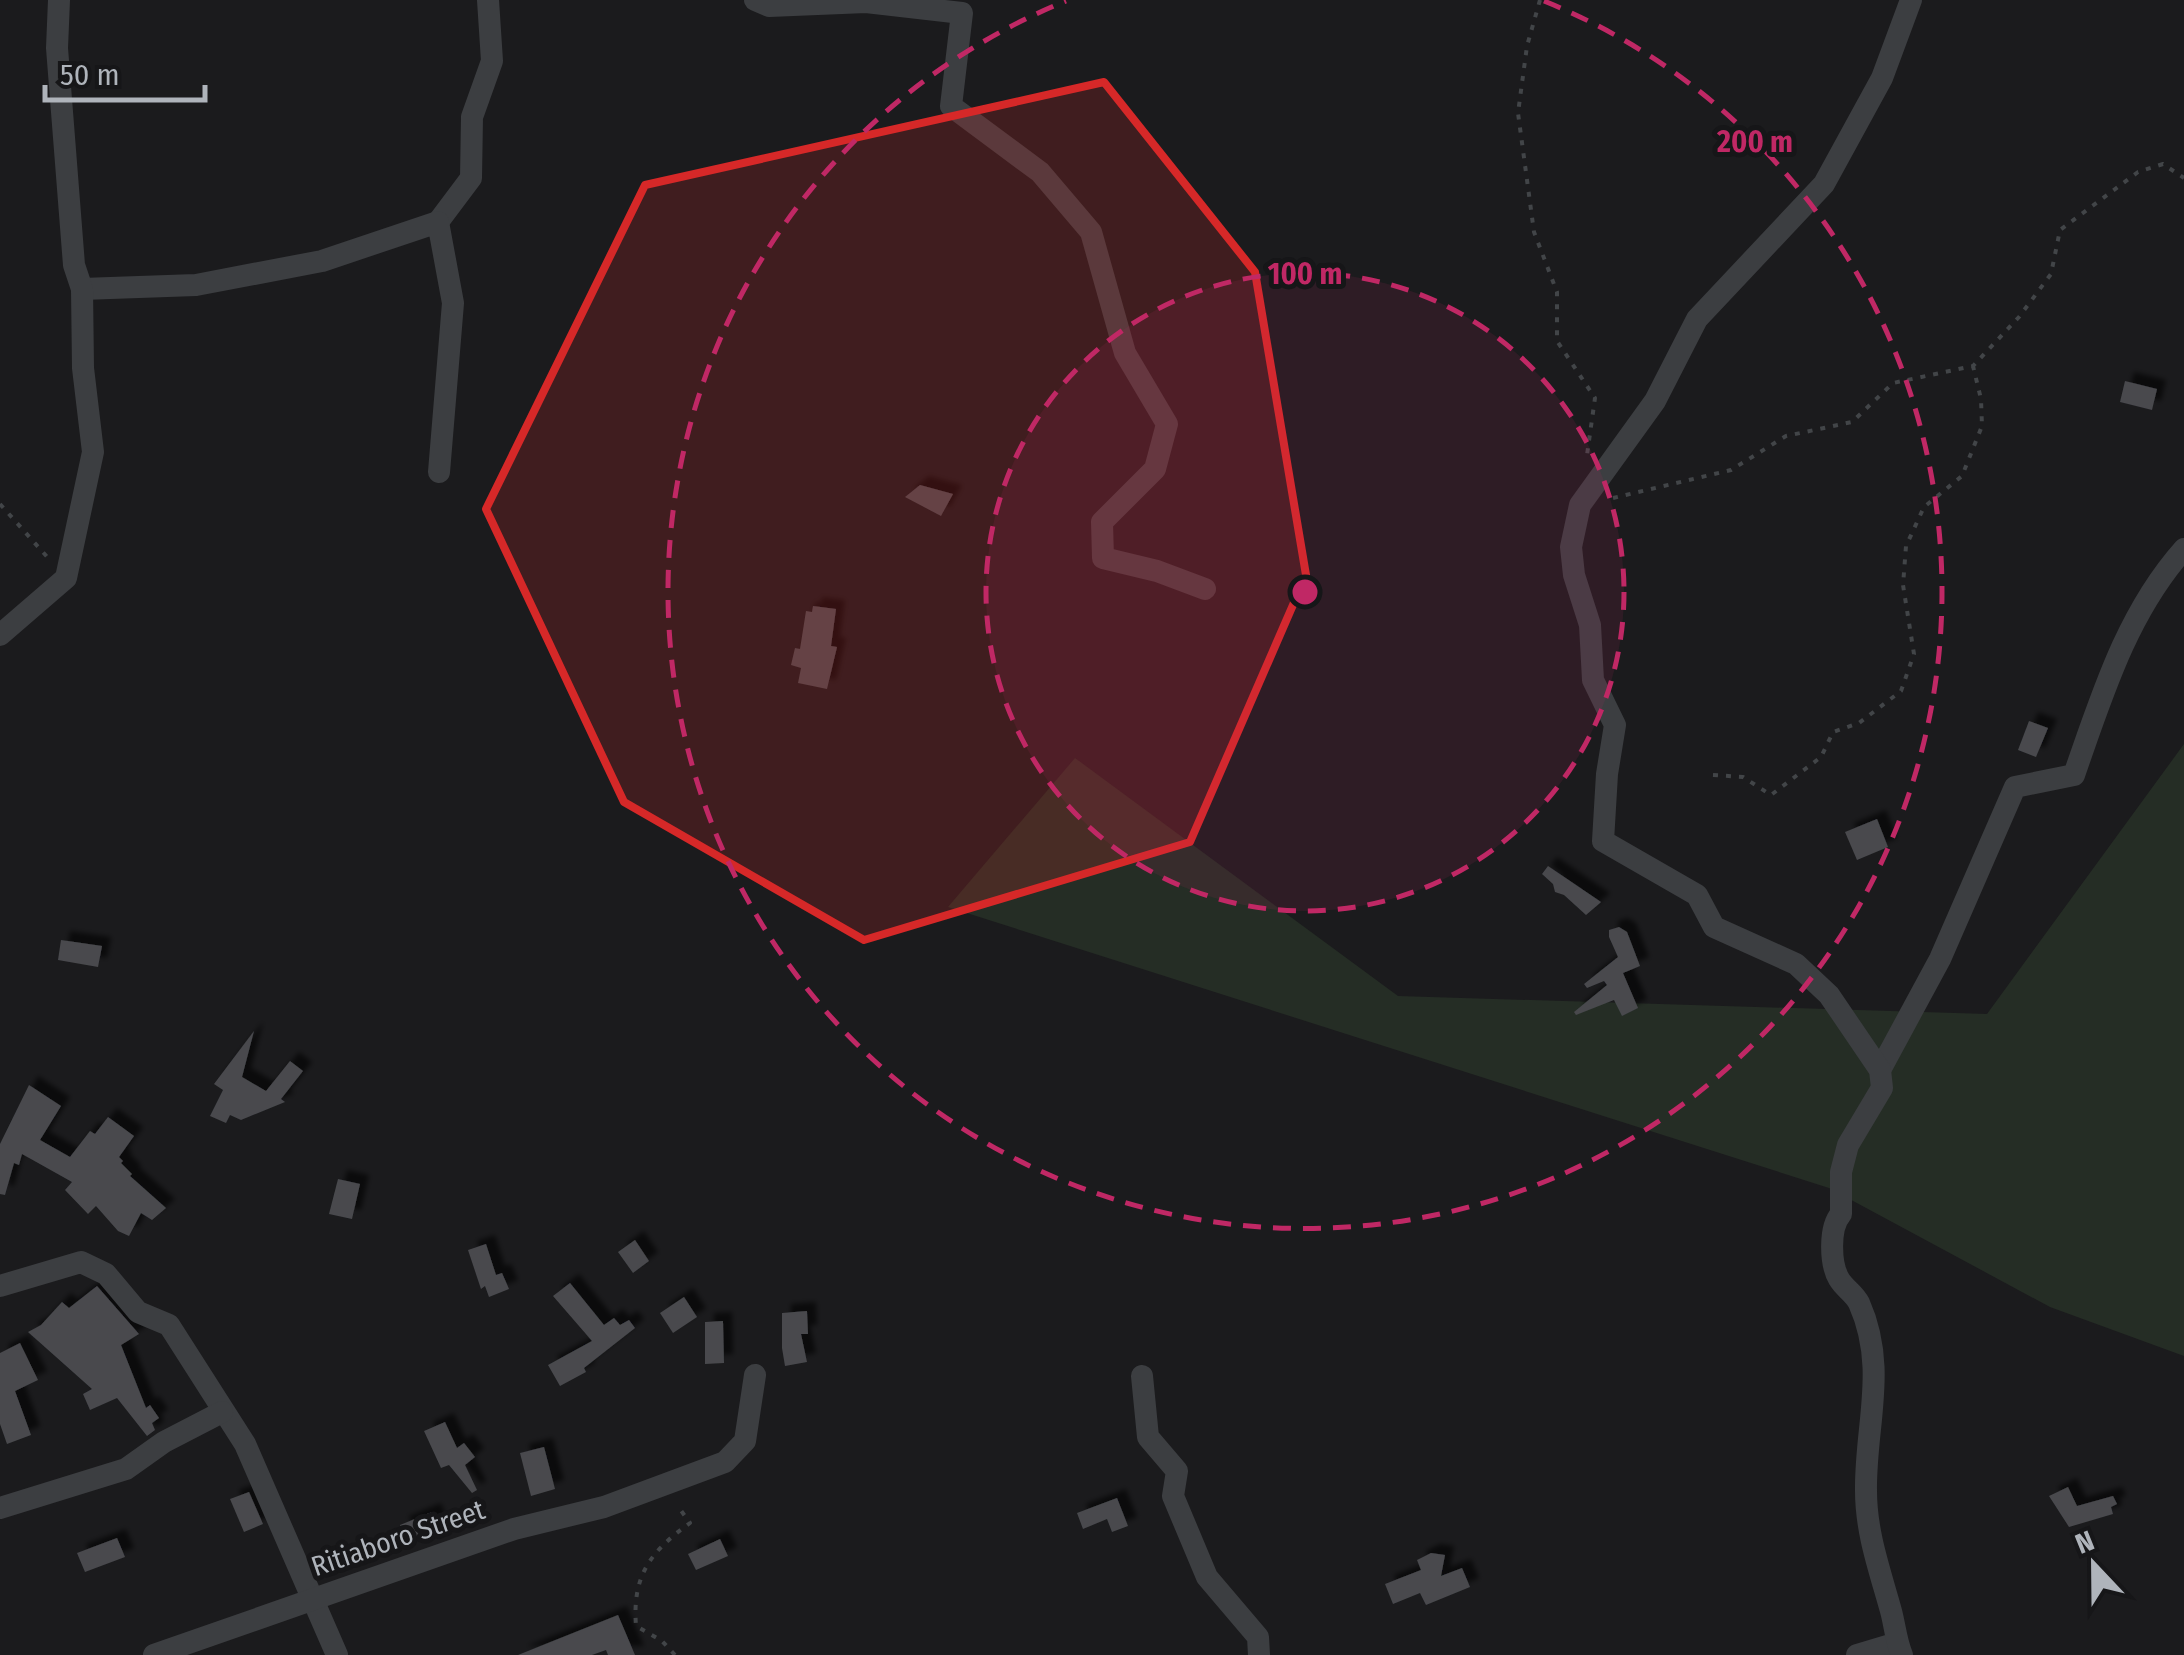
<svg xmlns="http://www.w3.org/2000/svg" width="2184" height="1655" viewBox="0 0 2184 1655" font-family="'Fira Sans Condensed',sans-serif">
<defs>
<filter id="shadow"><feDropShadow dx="9" dy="-9" stdDeviation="2.5" flood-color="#0009"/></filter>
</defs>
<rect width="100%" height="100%" fill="#1b1b1d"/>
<polygon fill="#252d25" points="2184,744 2184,1356 2050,1307 1829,1188 948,907 1075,758 1398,996 1987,1014"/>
<g fill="#48494d" filter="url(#shadow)">
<polygon points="2125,381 2157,389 2152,410 2120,402"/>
<polygon points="920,485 953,494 941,516 905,497"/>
<polygon points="813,606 836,609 831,646 837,647 827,689 798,683 801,668 791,665 795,648 800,649 806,611 812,612"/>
<polygon points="2029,721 2048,728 2036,757 2018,750"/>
<polygon points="1877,819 1888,847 1857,860 1845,832"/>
<polygon points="1548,866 1601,902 1600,903 1586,915 1564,895 1555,892 1553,884 1542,874"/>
<polygon points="1619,927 1627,932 1640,966 1623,973 1638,1008 1622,1016 1614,1000 1576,1015 1574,1012 1607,985 1604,981 1587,988 1584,984 1618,957 1609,937 1609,930"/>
<polygon points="61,940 102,946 98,967 58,960"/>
<polygon points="254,1031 242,1077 266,1091 290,1061 303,1071 281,1099 285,1102 241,1120 230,1115 226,1123 210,1116 223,1090 214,1084"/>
<polygon points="29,1085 61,1106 40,1140 70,1157 90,1131 95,1134 108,1117 134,1136 119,1157 123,1161 121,1163 132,1174 130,1176 166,1208 152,1220 141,1213 129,1236 118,1231 96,1206 88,1214 65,1190 72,1182 22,1154 19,1165 14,1163 5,1195 0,1194 0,1144"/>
<polygon points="338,1179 360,1184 352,1219 329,1214"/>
<polygon points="635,1240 649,1261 633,1273 618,1252"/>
<polygon points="486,1244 496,1275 502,1273 509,1289 489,1297 485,1286 481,1289 468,1250"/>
<polygon points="570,1283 604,1325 614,1318 620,1325 629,1320 635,1328 584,1368 586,1372 560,1386 548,1365 592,1341 553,1296"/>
<polygon points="97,1286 139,1334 121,1345 146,1408 150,1405 159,1418 152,1423 155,1430 147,1436 117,1398 90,1410 83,1394 92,1389 28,1332 41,1325 62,1302 69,1308"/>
<polygon points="684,1297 697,1317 673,1333 660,1313"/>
<polygon points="807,1311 808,1334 801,1334 807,1362 785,1366 782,1348 782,1313"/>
<polygon points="723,1321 724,1363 705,1364 705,1322"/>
<polygon points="20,1343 38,1380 15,1391 31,1435 7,1444 0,1424 0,1353"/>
<polygon points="445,1422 457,1448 464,1443 475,1457 465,1465 477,1490 472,1493 449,1465 441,1468 424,1431"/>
<polygon points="544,1447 555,1489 531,1496 520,1453"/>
<polygon points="2068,1487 2077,1506 2113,1496 2117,1504 2111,1507 2113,1514 2069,1527 2049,1496"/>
<polygon points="249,1492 263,1524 244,1532 230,1499"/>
<polygon points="1117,1498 1128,1526 1112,1532 1107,1519 1083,1529 1077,1513"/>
<polygon points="432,1512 439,1530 407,1543 400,1525"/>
<polygon points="117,1538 125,1557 85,1572 77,1553"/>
<polygon points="720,1539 728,1556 696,1570 688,1554"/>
<polygon points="1431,1553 1445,1555 1441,1576 1462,1568 1470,1587 1426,1605 1420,1593 1393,1604 1385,1584 1421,1570 1417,1560"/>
<polygon points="618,1615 635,1655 608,1655 606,1650 592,1655 518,1655"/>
</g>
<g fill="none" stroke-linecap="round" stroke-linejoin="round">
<g stroke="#424548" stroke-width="4" stroke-dasharray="5 8" stroke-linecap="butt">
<polyline points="1540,0 1527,46 1518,113 1534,232 1557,292 1557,341 1595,398 1587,455"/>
<polyline points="1613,498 1731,470 1786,436 1852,422 1893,383 1973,366 2019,317 2051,274 2060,230 2138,172 2163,164 2184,178"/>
<polyline points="0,504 49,559"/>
<polyline points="1713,775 1743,777 1771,795 1821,757 1833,732 1859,723 1901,691 1914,654 1903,585 1906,546 1924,507 1962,476 1982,426 1981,399 1973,366"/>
<path d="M675,1655L662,1641L636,1626C632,1575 651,1551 690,1523L677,1505"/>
</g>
<g stroke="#3c3e41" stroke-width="22">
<polyline points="755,0 769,6 866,2 962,13 951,106 1040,172 1091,232 1125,353 1167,424 1155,469 1102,522 1103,558 1157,571 1205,589"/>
<polyline points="438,222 471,178 472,117 492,61 488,0"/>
<polyline points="82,289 196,285 322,261 438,222 453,303 439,472"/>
<polyline points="0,635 66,578 93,452 83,368 82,289 74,265 57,48 59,0"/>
<path d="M1880,1070L1940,959L2015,787L2074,775C2102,695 2127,613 2184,549"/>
<polyline points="0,1286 81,1262 106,1274 138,1312 169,1325 245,1444 337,1655"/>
<polyline points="1142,1376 1148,1437 1177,1471 1173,1496 1207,1577 1258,1637 1259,1655"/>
<polyline points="0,1508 126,1469 164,1442 222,1412"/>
<polyline points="154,1655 514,1529 604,1507 725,1462 745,1441 755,1375"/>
<polyline points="1857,1655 1897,1643"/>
<path d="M1902,1655C1896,1641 1895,1626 1891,1611C1880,1571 1866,1533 1866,1491C1865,1425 1888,1368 1859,1303C1854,1293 1844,1288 1839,1279C1830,1264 1829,1227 1841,1214V1172L1848,1145L1882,1088L1880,1070L1829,995L1796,964L1714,927L1697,895L1603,841L1607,774L1615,725L1593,680L1590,625L1574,575L1571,547L1580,505L1655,401L1697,319L1824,184L1882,78L1911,0"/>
</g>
</g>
<path fill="#d62828" fill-opacity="0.2" stroke="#d62828" stroke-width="8" stroke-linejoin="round" d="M1104,82L1255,272L1306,575L1190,842L864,940L624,802L486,509L645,185Z"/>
<circle cx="1305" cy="592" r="319" fill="#c02865" fill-opacity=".12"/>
<g fill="none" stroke="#c02865" stroke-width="5" stroke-dasharray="18 12">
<circle cx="1305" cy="592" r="319"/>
<path d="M1544 1A637 637 0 1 1 1066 1"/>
</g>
<g text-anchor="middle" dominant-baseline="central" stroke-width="10" stroke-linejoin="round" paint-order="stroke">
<g font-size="28" fill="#afb4bb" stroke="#161618">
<text transform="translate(398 1538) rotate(-19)">Ritiaboro Street</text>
</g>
</g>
<circle cx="1305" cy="592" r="15" fill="#c02865" stroke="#161618" stroke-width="5"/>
<g font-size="30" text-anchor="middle" font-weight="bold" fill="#c02865" stroke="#161618" stroke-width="10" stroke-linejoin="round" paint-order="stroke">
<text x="1755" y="152">200 m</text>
<text x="1305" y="284">100 m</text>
</g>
<g transform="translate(2094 1565) rotate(338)" stroke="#161618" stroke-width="8" paint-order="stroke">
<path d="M0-8L18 38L0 25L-18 38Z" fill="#afb4bb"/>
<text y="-15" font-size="28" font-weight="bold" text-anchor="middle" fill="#afb4bb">N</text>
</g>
<path d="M45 85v15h160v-15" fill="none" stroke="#afb4bb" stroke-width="5"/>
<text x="60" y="85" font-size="30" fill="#afb4bb" stroke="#161618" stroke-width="8" paint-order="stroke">50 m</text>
</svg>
